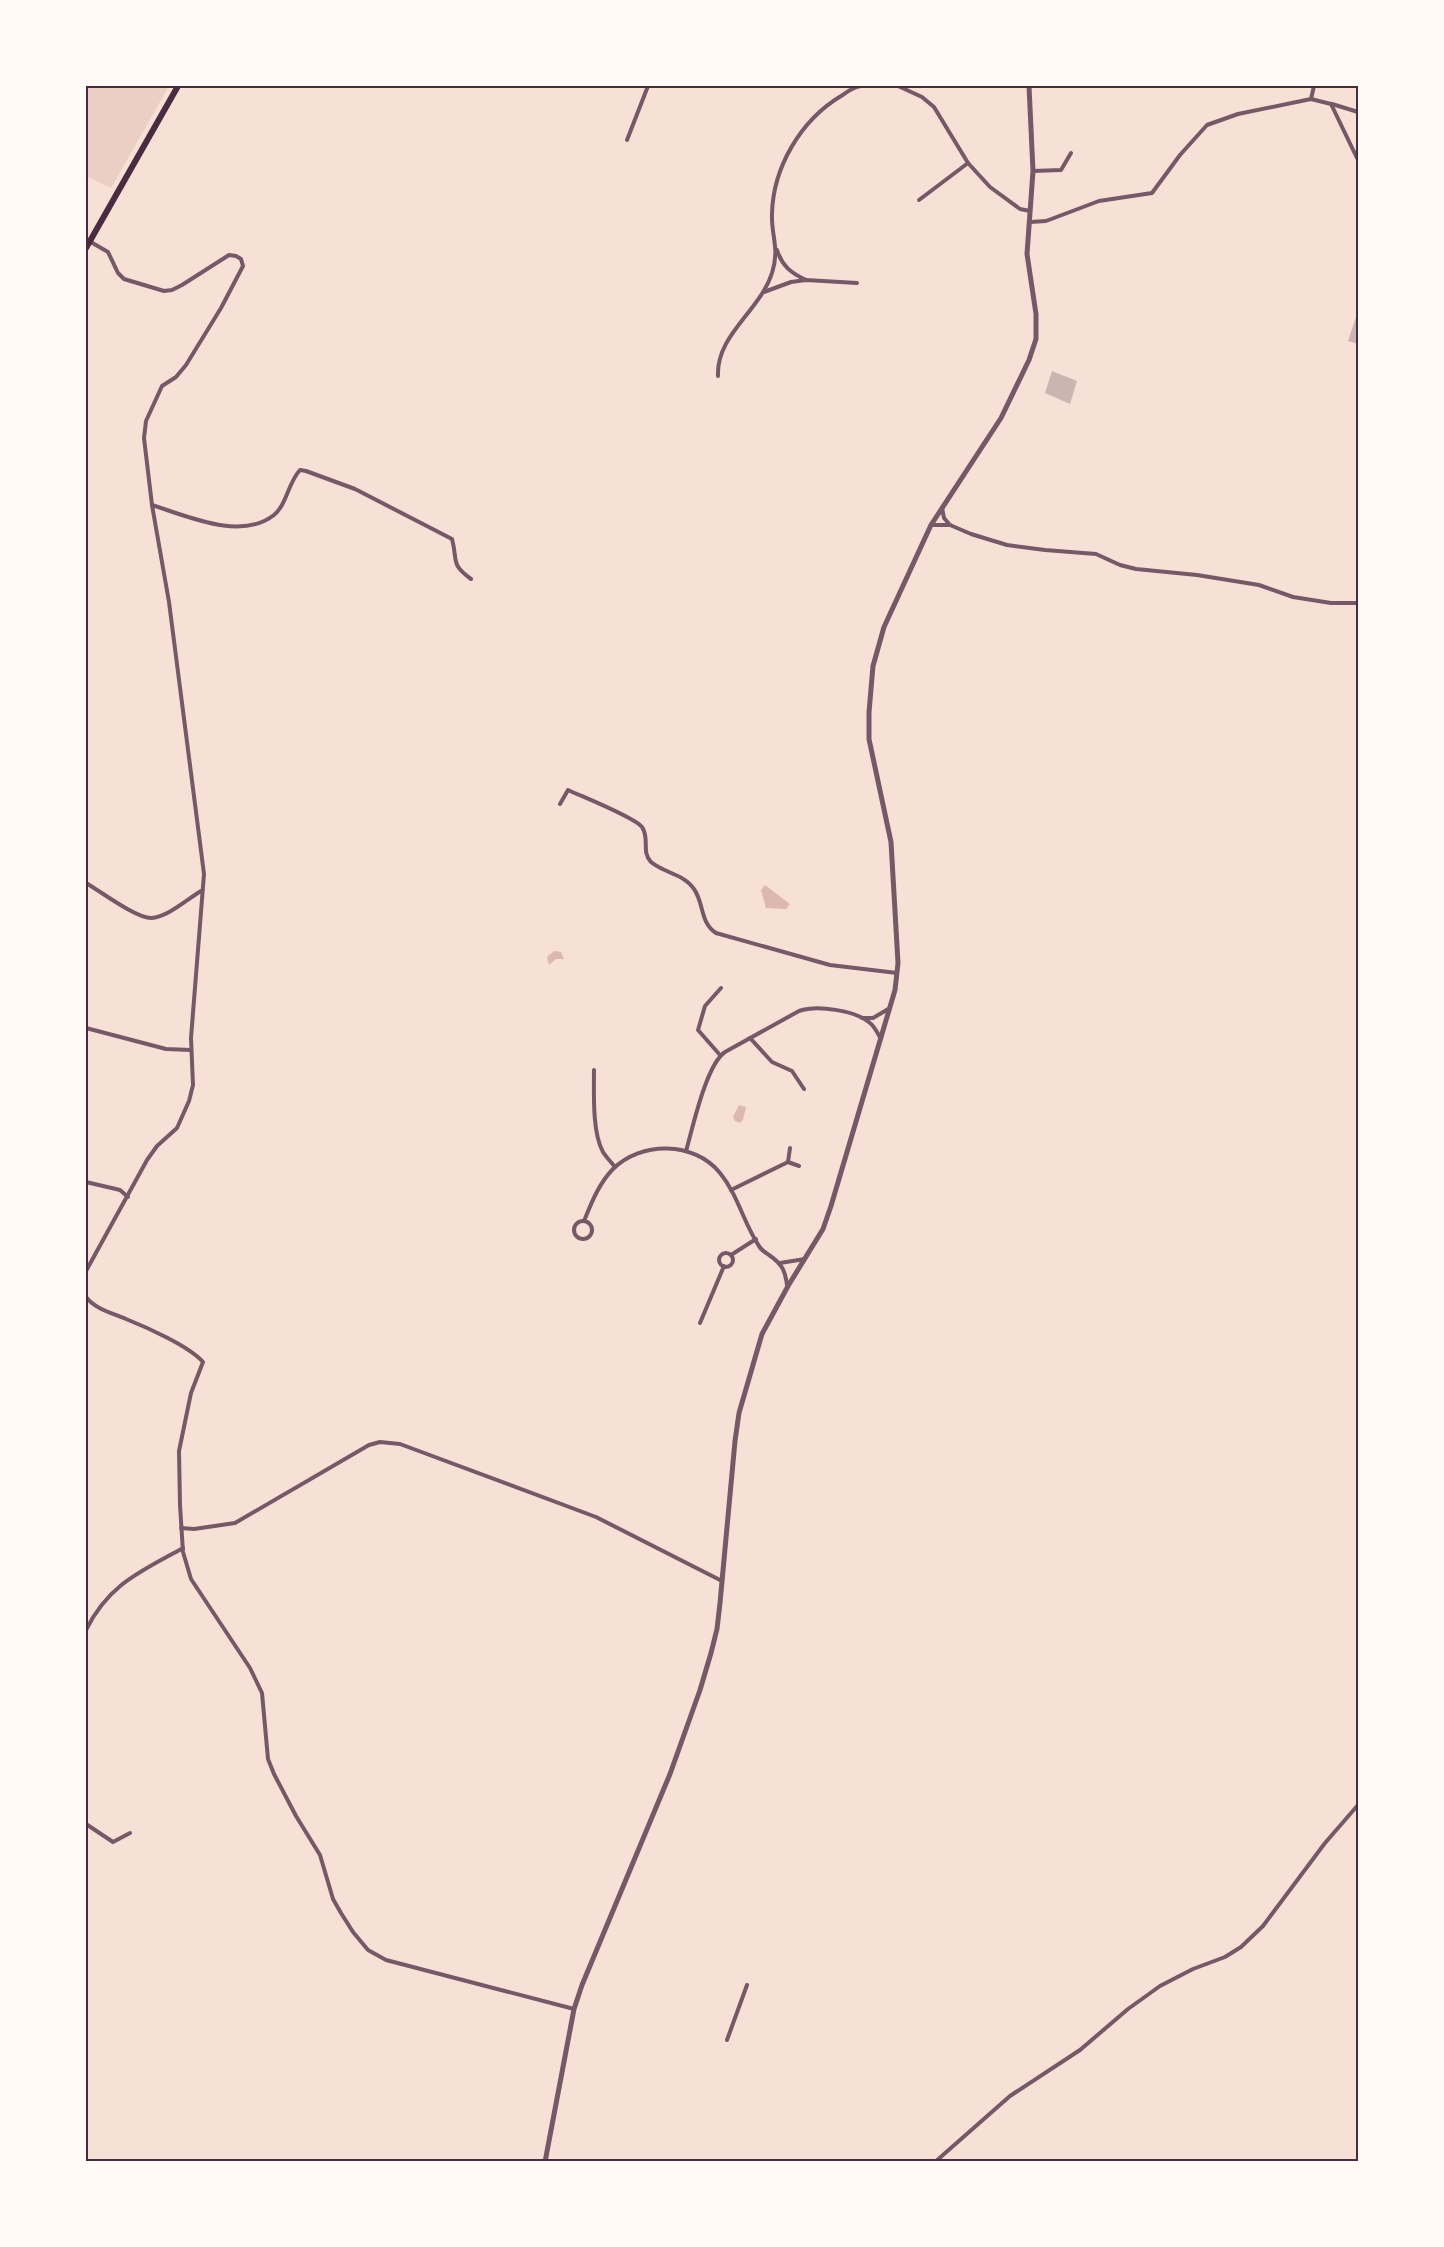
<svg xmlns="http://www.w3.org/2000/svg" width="1444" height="2247" viewBox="0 0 1444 2247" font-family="'Work Sans',sans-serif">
<rect width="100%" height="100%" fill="#f7e1d7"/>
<polygon fill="#ebcfc5" points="86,86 169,86 111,188 86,176"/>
<g fill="#dcb8b0">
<polygon points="765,885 790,904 786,909 766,908 761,890"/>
<polygon points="554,951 561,952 564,959 556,959 549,965 547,957"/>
<polygon points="739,1105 746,1107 743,1120 740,1123 735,1121 733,1117"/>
</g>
<g fill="#ccb4b1">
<polygon points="1358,311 1358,344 1348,341"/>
<polygon points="1052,371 1077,381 1070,404 1045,393"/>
</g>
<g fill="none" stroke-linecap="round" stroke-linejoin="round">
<g stroke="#755966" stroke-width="4">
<polyline points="898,86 922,97 934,107 968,163 990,187 1020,209 1030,211"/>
<polyline points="1311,99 1331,104 1357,158"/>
<polyline points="1332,104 1358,112"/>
<polyline points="627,140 648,86"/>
<polyline points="1033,171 1061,170 1071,153"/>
<polyline points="919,200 968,163"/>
<polyline points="1030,222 1046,221 1099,201 1152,193 1180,155 1207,125 1238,114 1311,99 1314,86"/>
<path d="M777,250C782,266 791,273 806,280"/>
<polyline points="764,292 791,282 806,280 857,283"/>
<path d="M718,376C716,335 760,311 772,273C780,248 771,236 772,214C773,167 801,120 841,96C847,92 853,87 861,86"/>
<path d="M152,505C187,516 241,541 274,515C287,504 288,483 300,470L306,471L355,489L452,539C458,561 450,564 471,579"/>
<polyline points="942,508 944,518 950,525 971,534 1007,545 1045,550 1096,554 1120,565 1136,569 1197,575 1259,585 1293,597 1331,603 1358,603"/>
<polyline points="931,525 950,525"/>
<path d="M560,804L568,790C583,797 634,817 642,827C650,838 641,852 651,862C664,873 684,874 694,889C704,903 700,923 716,933L830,965L897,973"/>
<path d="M86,883C100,891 137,919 152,918C169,916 186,900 201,891"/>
<polyline points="862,1018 873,1018 890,1008"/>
<polyline points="86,1028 166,1049 191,1050"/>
<polyline points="750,1038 772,1062 792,1071 804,1089"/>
<polyline points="720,1055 698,1030 705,1006 721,988"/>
<path d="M594,1070C594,1093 592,1132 603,1152C606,1157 611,1162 615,1167"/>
<path d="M686,1151C693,1127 706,1065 725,1052L799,1011C817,1005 855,1010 870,1023C875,1027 878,1034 881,1039"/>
<polyline points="788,1162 790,1148"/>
<polyline points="86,1182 120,1190 128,1197"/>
<polyline points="731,1190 788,1162 799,1166"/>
<path d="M584,1221C591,1204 599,1183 613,1169C641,1141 694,1141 720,1173C738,1195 744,1224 759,1246C761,1250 766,1253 769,1255C782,1264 785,1270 787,1285"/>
<circle cx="583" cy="1230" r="9"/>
<circle cx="726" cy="1260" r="7"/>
<polyline points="731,1255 756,1239"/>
<polyline points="780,1263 805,1259"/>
<polyline points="86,1271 147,1160 157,1146 177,1128 189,1101 193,1085 191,1038 204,874 169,602 152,505 144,438 146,421 162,386 176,377 186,365 221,308 243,266 241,259 236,256 229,255 182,285 172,290 164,291 124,279 118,273 108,252 89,241"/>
<path d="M86,1297C95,1309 112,1313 126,1319C146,1327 189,1346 203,1362L191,1393L179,1451L180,1505L183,1552L191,1579L250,1668L262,1693L268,1759L274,1774L296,1816L320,1855L333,1899L341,1913L353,1932L368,1950L386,1960L574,2009"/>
<polyline points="700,1323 724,1266"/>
<polyline points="181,1528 194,1529 235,1523 369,1445 380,1442 400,1444 596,1517 722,1581"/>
<path d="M86,1630C109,1584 140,1572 183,1548"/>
<polyline points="86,1824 113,1842 130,1833"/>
<polyline points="727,2040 747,1985"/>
<polyline points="935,2162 1010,2096 1080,2050 1128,2009 1160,1986 1193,1969 1225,1957 1241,1947 1263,1926 1325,1843 1358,1805"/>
</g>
<polyline stroke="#755966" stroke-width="5" points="545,2162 574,2009 582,1985 670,1774 700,1690 711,1653 717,1629 720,1603 735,1441 739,1413 762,1334 788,1286 823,1229 831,1206 895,990 898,963 891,842 869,739 869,712 873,666 884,627 931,525 1001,418 1029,360 1036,339 1036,314 1027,254 1033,171 1029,86"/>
<polyline stroke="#4a2c40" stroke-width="6" points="86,248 178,86"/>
</g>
<rect width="1444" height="2247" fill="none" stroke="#fffaf5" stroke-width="174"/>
<rect x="87" y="87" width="1270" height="2073" fill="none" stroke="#4a2c40" stroke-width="2"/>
</svg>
